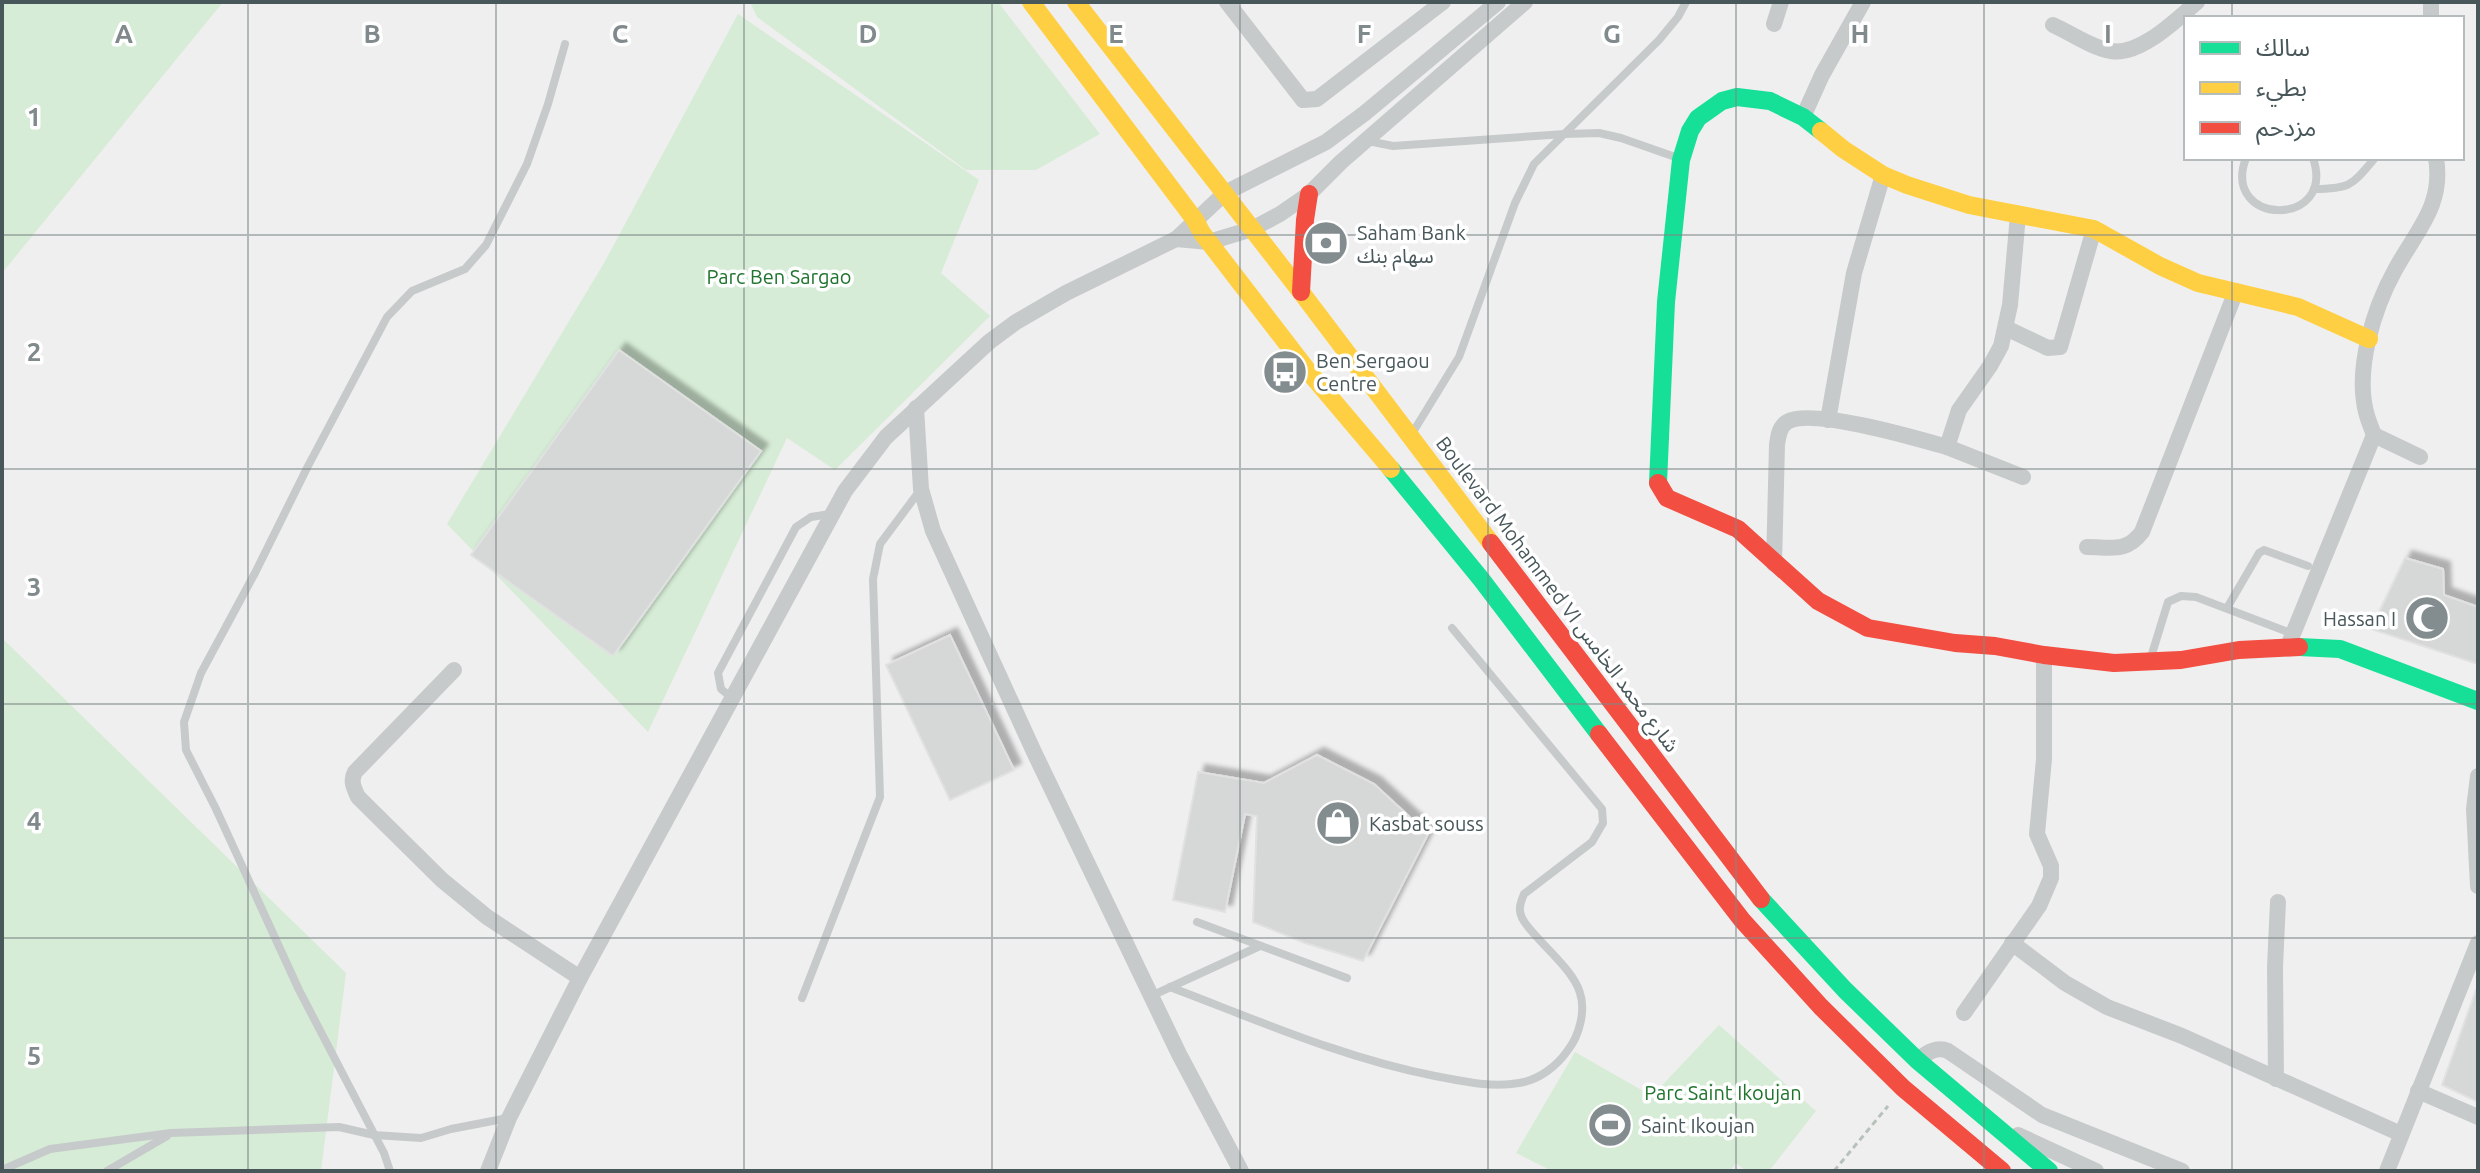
<svg xmlns="http://www.w3.org/2000/svg" width="2480" height="1173" viewBox="0 0 2480 1173" font-family="Ubuntu,'Noto Sans Arabic',sans-serif">
<defs>
<filter id="shadow"><feDropShadow dx="7" dy="-7" stdDeviation="2" flood-color="#0004"/></filter>
</defs>
<rect width="100%" height="100%" fill="#f0efef"/>
<g fill="#d6ecd6">
<polygon points="2,2 223,2 2,273"/>
<polygon points="750,2 998,2 1100,134 1036,170 966,170 757,17"/>
<polygon points="738,14 979,180 941,273 990,316 835,470 787,438 648,732 447,524 604,263"/>
<polygon points="2,638 346,973 321,1171 2,1171"/>
<polygon points="1719,1025 1816,1111 1769,1171 1746,1171 1736,1163 1730,1171 1552,1171 1516,1153 1575,1052 1652,1096"/>
</g>
<g fill="#d6d7d7" stroke="#e1e1e2" stroke-width="2" filter="url(#shadow)">
<polygon points="619,350 761,451 613,656 471,555"/>
<polygon points="2405,558 2443,569 2444,595 2478,607 2478,664 2371,629"/>
<polygon points="950,635 1014,770 950,800 886,665"/>
<polygon points="1317,755 1374,784 1428,834 1363,961 1305,943 1253,922 1257,816 1245,814 1225,912 1173,900 1198,772 1264,783"/>
<polygon points="2476,990 2478,990 2478,1102 2442,1085"/>
</g>
<g fill="none" stroke-linecap="round" stroke-linejoin="round">
<polyline stroke="#b7c2bb" stroke-width="3" stroke-dasharray="6 4" stroke-linecap="butt" points="1834,1171 1888,1106"/>
<g stroke="#c7cacb" stroke-width="8">
<polyline points="1368,141 1393,146 1565,134 1599,133 1621,138 1681,159"/>
<path d="M2246,158C2220,226 2337,229 2313,158"/>
<path d="M2314,189C2351,189 2352,185 2375,158"/>
<polyline points="1413,432 1459,357 1515,203 1534,164 1659,40 1678,17 1686,2"/>
<polyline points="2227,608 2259,553 2264,550 2308,566"/>
<polyline points="2151,657 2168,602 2181,596 2196,597 2293,634"/>
<polyline points="732,698 721,689 718,673 796,527 811,517 830,514"/>
<polyline points="1197,922 1347,978"/>
<path d="M1170,987C1257,1020 1343,1058 1435,1076C1461,1081 1492,1088 1519,1083C1539,1080 1557,1066 1568,1050C1579,1036 1586,1011 1580,993C1572,964 1521,930 1520,911C1519,905 1522,899 1524,894L1592,842L1603,823L1602,809L1452,628"/>
<polyline points="1151,996 1260,946"/>
<polyline points="802,998 880,797 873,579 880,544 921,489"/>
<polyline points="2,1170 50,1149 171,1133 339,1127 374,1135 421,1138 451,1129 508,1118"/>
<polyline points="107,1171 167,1136"/>
<polyline points="390,1171 384,1153 299,990 216,809 186,750 184,722 201,673 255,573 308,466 387,317 412,291 465,269 486,245 527,164 548,104 565,44"/>
</g>
<g stroke="#c7cacb" stroke-width="16">
<polyline points="1227,2 1303,100 1317,99 1443,2"/>
<polyline points="2431,18 2431,2"/>
<polyline points="1774,24 1781,2"/>
<path d="M2053,25C2071,33 2092,48 2111,51C2140,56 2176,20 2197,2"/>
<polyline points="1803,117 1822,75 1863,2"/>
<polyline points="2018,215 2010,305 2001,346 1990,366 1959,410 1947,447 2023,477"/>
<polyline points="1176,239 1209,242 1252,229 1280,214 1309,194 1341,162 1525,2"/>
<polyline points="2006,328 2048,348 2060,347 2094,229"/>
<polyline points="916,408 921,489 933,531 1034,752 1179,1054 1241,1171"/>
<polyline points="1828,420 1854,273 1883,175"/>
<path d="M2420,457L2374,435C2371,427 2368,420 2366,412C2355,368 2374,308 2395,270C2416,231 2444,206 2436,158"/>
<path d="M2087,547C2112,547 2126,553 2142,532L2236,291"/>
<path d="M1774,564L1777,445C1778,437 1779,427 1787,422C1810,407 1919,439 1947,447"/>
<polyline points="2288,646 2374,435"/>
<path d="M454,670L355,772C350,781 354,788 358,797L442,880L487,917L580,978"/>
<polyline points="2478,776 2474,809 2478,886"/>
<polyline points="2012,943 2065,983 2107,1007 2182,1036 2401,1134"/>
<polyline points="1964,1013 2039,906 2051,878 2051,866 2037,834 2044,759 2044,655"/>
<path d="M1917,1060C1927,1053 1936,1046 1948,1051L2042,1115L2182,1171"/>
<polyline points="2276,1079 2275,967 2278,902"/>
<polyline points="2418,1091 2478,1117"/>
<polyline points="2018,1135 2096,1171"/>
<polyline points="488,1171 509,1118 580,978 845,491 886,437 989,342 1016,322 1066,293 1176,239 1225,193 1326,142 1365,113 1498,2"/>
<polyline points="2387,1171 2478,943"/>
</g>
<g stroke="#16e098" stroke-width="18">
<polyline points="1391,469 1481,579 1599,734"/>
<polyline points="1658,483 1666,302 1681,160 1690,131 1698,118 1722,101 1737,97 1770,101 1803,117 1821,131"/>
<polyline points="2299,647 2340,649 2478,701"/>
<polyline points="1761,899 1845,990 1917,1060 2049,1171"/>
</g>
<g stroke="#ffcf43" stroke-width="18">
<polyline points="1031,2 1195,220 1202,233 1308,371 1391,469"/>
<polyline points="1076,2 1301,292 1491,543"/>
<polyline points="1821,131 1843,149 1883,175 1907,185 1969,205 2094,229 2160,266 2198,283 2298,307 2369,339"/>
</g>
<g stroke="#f24e42" stroke-width="18">
<polyline points="1301,292 1305,220 1309,194"/>
<polyline points="1658,483 1667,498 1738,529 1818,601 1868,628 1955,643 1995,646 2044,655 2114,663 2181,660 2239,650 2299,647"/>
<polyline points="1491,543 1761,899"/>
<polyline points="1599,734 1742,920 1821,1007 1903,1088 2002,1171"/>
</g>
</g>
<path fill="none" stroke="#80898b" stroke-width="2" stroke-opacity="0.55" d="M248,2V1171M496,2V1171M744,2V1171M992,2V1171M1240,2V1171M1488,2V1171M1736,2V1171M1984,2V1171M2232,2V18M2232,158V1171M2,235H2478M2,469H2478M2,704H2478M2,938H2478"/>
<defs>
<g id="bank-disc" transform="scale(2.3)"><circle r="9.5" fill="#838c8e" stroke="#fff"/><path d="M-6-4H6V4H-6ZM0-2.3a2.3 2.3 0 1 0 0 4.6a2.3 2.3 0 1 0 0-4.6Z" fill="#fff"/></g>
<g id="bus-disc" transform="scale(2.3)"><circle r="9.5" fill="#838c8e" stroke="#fff"/><path d="M-5-6H5V4H4V6H2V4H-2V6H-4V4H-5ZM-3.5-4V0h7V-4ZM-3.5 1.2v1.5H-2V1.2ZM2 1.2v1.5H3.5V1.2Z" fill="#fff"/></g>
<g id="mosque-disc" transform="scale(2.3)"><circle r="9.5" fill="#838c8e" stroke="#fff"/><path d="M3.5-4.9A6 6 0 1 0 3.5 4.9A5 5 0 1 1 3.5-4.9Z" fill="#fff"/></g>
<g id="shop-disc" transform="scale(2.3)"><circle r="9.5" fill="#838c8e" stroke="#fff"/><path d="M-5-2.5h2.3a2.7 3.5 0 0 1 5.4 0H5L5.5 6h-11ZM-1.5-2.5h3a1.5 2.3 0 0 0-3 0Z" fill="#fff"/></g>
<g id="stadium-disc" transform="scale(2.3)"><circle r="9.5" fill="#838c8e" stroke="#fff"/><path d="M0-5a6.5 5 0 1 0 0 10a6.5 5 0 1 0 0-10ZM-3.5-1.8h7v3.6h-7Z" fill="#fff"/></g>
</defs>
<g fill-rule="evenodd">
<use href="#bank-disc" x="1326" y="243"/>
<use href="#bus-disc" x="1285" y="372"/>
<use href="#mosque-disc" x="2427" y="618"/>
<use href="#shop-disc" x="1338" y="823"/>
<use href="#stadium-disc" x="1610" y="1125"/>
</g>
<g text-anchor="middle" dominant-baseline="central" stroke-width="7" stroke-linejoin="round" paint-order="stroke">
<g font-size="20" fill="#48575a" stroke="#fff" text-anchor="start">
<text x="1357" y="232">Saham Bank<tspan x="1357" dy="23">سهام بنك</tspan></text>
<text x="1316" y="360">Ben Sergaou<tspan x="1316" dy="23">Centre</tspan></text>
<text x="2396" y="618" text-anchor="end">Hassan I</text>
<text x="1369" y="823">Kasbat souss</text>
<text x="1641" y="1125">Saint Ikoujan</text>
</g>
<g font-size="20" fill="#1f742d" stroke="#fff">
<text x="779" y="276">Parc Ben Sargao</text>
<text x="1723" y="1092">Parc Saint Ikoujan</text>
</g>
<g font-size="20" fill="#48575a" stroke="#fff">
<text transform="translate(1558 594) rotate(53)">Boulevard Mohammed VI شارع محمد الخامس</text>
</g>
</g>
<g font-size="26" text-anchor="middle" font-weight="bold" fill="#80898b" stroke="#fff" stroke-width="7" stroke-linejoin="round" paint-order="stroke">
<text x="124" y="43">A</text>
<text x="372" y="43">B</text>
<text x="620" y="43">C</text>
<text x="868" y="43">D</text>
<text x="1116" y="43">E</text>
<text x="1364" y="43">F</text>
<text x="1612" y="43">G</text>
<text x="1860" y="43">H</text>
<text x="2108" y="43">I</text>
<text x="34" y="126">1</text>
<text x="34" y="361">2</text>
<text x="34" y="596">3</text>
<text x="34" y="830">4</text>
<text x="34" y="1065">5</text>
</g>
<rect width="2480" height="1173" fill="none" stroke="#48575a" stroke-width="8"/>
<rect x="2184" y="16" width="280" height="144" fill="#ffffff" stroke="#b6bcbd" stroke-width="2"/>
<rect x="2200" y="42" width="40" height="12" fill="#16e098" stroke="#b6bcbd" stroke-width="2"/>
<text x="2256" y="56" font-size="24" fill="#48575a">سالك</text>
<rect x="2200" y="82" width="40" height="12" fill="#ffcf43" stroke="#b6bcbd" stroke-width="2"/>
<text x="2256" y="96" font-size="24" fill="#48575a">بطيء</text>
<rect x="2200" y="122" width="40" height="12" fill="#f24e42" stroke="#b6bcbd" stroke-width="2"/>
<text x="2256" y="136" font-size="24" fill="#48575a">مزدحم</text>
</svg>
